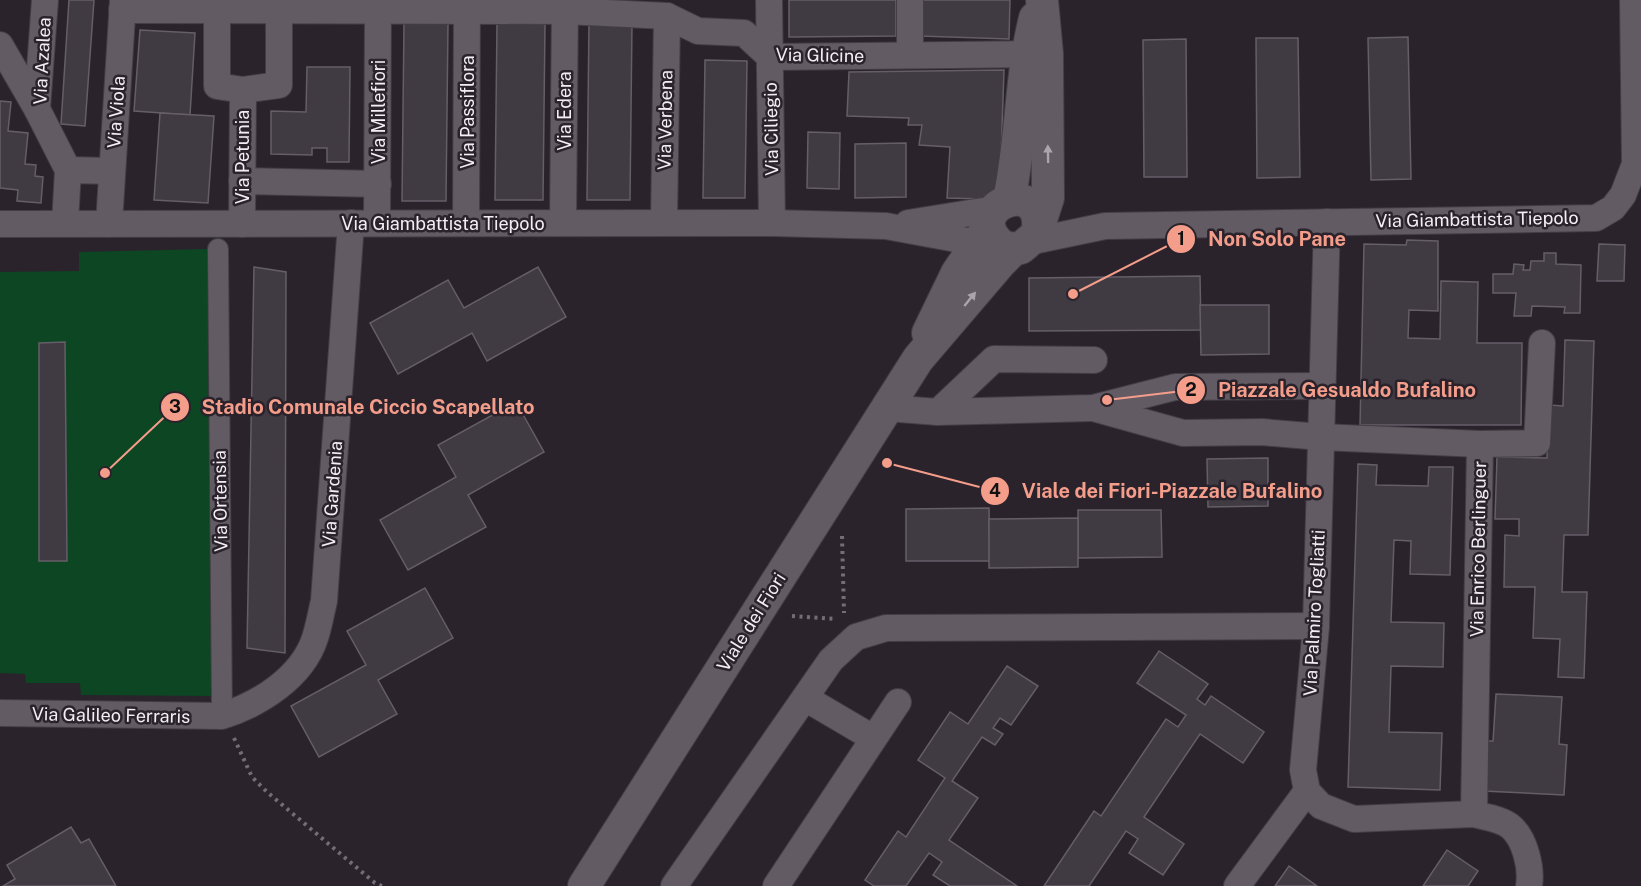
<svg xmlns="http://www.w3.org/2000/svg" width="1641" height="886" viewBox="0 0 1641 886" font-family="'Public Sans',sans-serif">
<rect width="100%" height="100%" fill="#2a232c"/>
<polygon fill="#0c4623" points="207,249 212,696 81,695 80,683 26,683 25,674 0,673 0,272 79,271 79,252"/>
<g fill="#403a42" stroke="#655e68" stroke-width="1.5">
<polygon points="69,0 94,0 85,126 61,124"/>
<polygon points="789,0 896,0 896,36 789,37"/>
<polygon points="921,0 1010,0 1009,39 920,36"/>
<polygon points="589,22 632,23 630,200 587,200"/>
<polygon points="404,23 448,23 446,201 402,201"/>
<polygon points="497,23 545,24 543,200 495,200"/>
<polygon points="140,30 195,33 190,115 134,111"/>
<polygon points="1408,37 1411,179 1371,180 1368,38"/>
<polygon points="1256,38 1298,38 1300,177 1257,178"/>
<polygon points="1186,39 1187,177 1144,177 1143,40"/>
<polygon points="705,60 747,61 745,198 703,198"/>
<polygon points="307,67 350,67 349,162 327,162 327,148 312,148 312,155 271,154 271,111 306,112"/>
<polygon points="1004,70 1000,185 986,199 947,198 950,147 919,145 922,125 908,125 909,118 847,116 849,72"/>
<polygon points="0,101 11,102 8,131 28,133 25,164 36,165 35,176 43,177 41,203 17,201 18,190 0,188"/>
<polygon points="160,113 214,116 208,203 154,200"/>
<polygon points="808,132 840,133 839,189 807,188"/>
<polygon points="906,143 906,197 855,198 855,144"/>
<polygon points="1407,240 1438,241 1438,311 1409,310 1408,338 1440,339 1441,281 1478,282 1477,343 1522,343 1521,425 1360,425 1364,244 1406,245"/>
<polygon points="1599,244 1625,245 1624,281 1597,281"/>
<polygon points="1544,253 1556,253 1556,264 1581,265 1580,313 1564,313 1565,307 1532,306 1531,316 1514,316 1516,293 1493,293 1493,274 1513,274 1514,264 1524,265 1523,270 1530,270 1531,261 1544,261"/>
<polygon points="254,267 286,272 285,653 247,648"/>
<polygon points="538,267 566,317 487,361 472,333 398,374 370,323 448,280 464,308"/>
<polygon points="1200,276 1201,330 1029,331 1029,278"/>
<polygon points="1200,305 1269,305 1269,354 1201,355"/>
<polygon points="1565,340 1594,341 1588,535 1564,535 1562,592 1587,592 1584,678 1558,677 1560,639 1533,638 1535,587 1504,587 1505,535 1519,536 1519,519 1495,519 1497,457 1547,458 1549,405 1563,406"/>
<polygon points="65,342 67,561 39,561 39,343"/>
<polygon points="516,402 544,452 468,495 486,527 408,570 380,520 456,477 438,445"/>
<polygon points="1268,458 1268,506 1208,507 1207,459"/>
<polygon points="1358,464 1377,465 1376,485 1428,486 1429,467 1453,467 1450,575 1410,574 1411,541 1394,540 1391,622 1444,623 1443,667 1391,666 1389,732 1442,733 1440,790 1348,787"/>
<polygon points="989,508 990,561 906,561 906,509"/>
<polygon points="1078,510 1161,510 1162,557 1078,558"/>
<polygon points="1078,518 1078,567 989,568 989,519"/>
<polygon points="425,588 453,638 378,680 397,714 319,757 291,706 366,665 347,631"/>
<polygon points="1159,651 1208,684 1197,699 1205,705 1211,696 1264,732 1243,763 1200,734 1144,817 1184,844 1163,875 1129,853 1138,839 1126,831 1089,886 1044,886 1094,811 1101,816 1166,719 1178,727 1186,715 1137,683"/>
<polygon points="1007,666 1038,686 1011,725 1000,718 993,728 1003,734 995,745 982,737 952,781 978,798 949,840 1017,886 950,886 933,875 942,862 929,853 906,886 874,886 865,880 898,831 906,837 945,778 918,760 950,712 968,724"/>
<polygon points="1496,694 1562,697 1559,744 1567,745 1564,795 1483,791 1486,741 1493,741"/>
<polygon points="71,827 81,843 89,839 116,886 3,886 15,879 7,865"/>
<polygon points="1447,850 1478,871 1468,886 1423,886"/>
<polygon points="1289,866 1317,886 1275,886"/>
</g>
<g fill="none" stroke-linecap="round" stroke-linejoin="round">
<g stroke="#433e45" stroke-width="22">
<polyline id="pedestrian" points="218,249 222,716"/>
</g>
<g stroke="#433e45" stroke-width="28">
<g id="minor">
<polyline points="45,0 37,109 68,170 65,223"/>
<polyline points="769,0 772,223"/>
<polyline points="122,10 565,11 667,16 698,31 744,33 770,57 1045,54"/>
<polyline points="217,10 217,86 243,90 279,85 279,10"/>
<polyline points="0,45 37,109"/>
<polyline points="910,55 910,0"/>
<polyline points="68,170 112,171"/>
<polyline points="242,181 378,184"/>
<path d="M1327,222L1316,626L1303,770L1307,791L1321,806L1354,819L1474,814C1485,817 1502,819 1511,827C1525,839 1532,868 1529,886"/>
<polyline points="377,223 378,0"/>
<polyline points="466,223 467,0"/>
<polyline points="563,223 565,0"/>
<polyline points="664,223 667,16"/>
<polyline points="908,223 995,209"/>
<polyline points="0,224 772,223 886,226 978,243 994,243"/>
<polyline points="109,224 123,0"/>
<polyline points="242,224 243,90"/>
<polyline points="1033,241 1105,226 1596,218 1613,208 1623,195 1635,164 1633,0"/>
<polyline points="886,408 938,412 1093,408 1175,387 1322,386"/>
<polyline points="1093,408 1183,433 1262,432 1321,437 1480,444 1474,814"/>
<polyline points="938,412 994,359 1094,360"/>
<polyline points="1480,444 1537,443 1542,343"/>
<polyline points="805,698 873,738"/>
<path d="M0,713L222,716C259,704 302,678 315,638C319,626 321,613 324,601L351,223"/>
<polyline points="674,886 831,660 856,637 886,628 1316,626"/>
<polyline points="776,886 898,702"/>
<polyline points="1237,886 1307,791"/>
</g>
</g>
<g stroke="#433e45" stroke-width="34">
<g id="tertiary">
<path d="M1009,200C1022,140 1020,78 1035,18"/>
<path d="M1038,229C1042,176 966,205 996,240C1002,248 1012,249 1021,248L1036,235L1048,198L1047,54L1042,0"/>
<polyline points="928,333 957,273 989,226"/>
<polyline points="584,886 918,359 1000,263 1014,249"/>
</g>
</g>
<g stroke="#736d75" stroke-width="4" stroke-dasharray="3 4.5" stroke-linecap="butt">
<polyline points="842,536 844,613"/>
<polyline points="792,616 835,619"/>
<polyline points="234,738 252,777 267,792 375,883 382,886"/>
</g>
<use href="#pedestrian" stroke="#625b64" stroke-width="20"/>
<use href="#minor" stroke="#625b64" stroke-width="26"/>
<use href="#tertiary" stroke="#625b64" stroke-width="32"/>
</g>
<defs><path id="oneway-solid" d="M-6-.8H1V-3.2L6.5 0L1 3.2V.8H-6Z" transform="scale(1.5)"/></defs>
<g fill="#aaa4ac">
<use href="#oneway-solid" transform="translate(1048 154) rotate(-91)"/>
<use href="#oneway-solid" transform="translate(970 299) rotate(-51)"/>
</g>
<g text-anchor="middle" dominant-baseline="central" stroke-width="5" stroke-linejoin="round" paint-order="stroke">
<g font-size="18" fill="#f2eef4" stroke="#2a232c">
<text transform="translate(820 55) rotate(1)">Via Glicine</text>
<text transform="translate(42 61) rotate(-87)">Via Azalea</text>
<text transform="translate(564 111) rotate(-90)">Via Edera</text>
<text transform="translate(116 112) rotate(-86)">Via Viola</text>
<text transform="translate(378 112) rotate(-90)">Via Millefiori</text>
<text transform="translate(467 112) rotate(-90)">Via Passiflora</text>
<text transform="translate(665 120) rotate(-89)">Via Verbena</text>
<text transform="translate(771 129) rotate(-91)">Via Ciliegio</text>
<text transform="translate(242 157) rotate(-90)">Via Petunia</text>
<text transform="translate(1477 219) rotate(-1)">Via Giambattista Tiepolo</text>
<text x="443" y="223">Via Giambattista Tiepolo</text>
<text transform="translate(332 494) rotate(-86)">Via Gardenia</text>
<text transform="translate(220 501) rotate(-91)">Via Ortensia</text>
<text transform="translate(1478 549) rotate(-89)">Via Enrico Berlinguer</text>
<text transform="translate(1314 613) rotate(-87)">Via Palmiro Togliatti</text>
<text transform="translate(751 622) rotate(-58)">Viale dei Fiori</text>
<text transform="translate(111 715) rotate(1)">Via Galileo Ferraris</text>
</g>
</g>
<path fill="none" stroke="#f49d8b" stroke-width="2" d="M1073 294L1181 239M1107 400L1191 390M105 473L175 407M887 463L995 491"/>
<g fill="#f49d8b" stroke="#2a232c" stroke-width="2">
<circle cx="1073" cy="294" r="6"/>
<circle cx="1107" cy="400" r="6"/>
<circle cx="105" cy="473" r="6"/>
<circle cx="887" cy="463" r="6"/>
<circle cx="1181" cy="239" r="15"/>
<circle cx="1191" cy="390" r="15"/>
<circle cx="175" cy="407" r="15"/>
<circle cx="995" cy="491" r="15"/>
</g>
<g font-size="18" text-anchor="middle" font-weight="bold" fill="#111">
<text x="1181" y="245">1</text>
<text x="1191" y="396">2</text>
<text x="175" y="413">3</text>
<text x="995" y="497">4</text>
</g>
<g font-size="20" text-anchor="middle" font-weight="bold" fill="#f49d8b" stroke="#2a232c" stroke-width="5" stroke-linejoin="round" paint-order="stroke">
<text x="1277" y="246">Non Solo Pane</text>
<text x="1347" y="397">Piazzale Gesualdo Bufalino</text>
<text x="368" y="414">Stadio Comunale Ciccio Scapellato</text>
<text x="1172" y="498">Viale dei Fiori-Piazzale Bufalino</text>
</g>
</svg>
